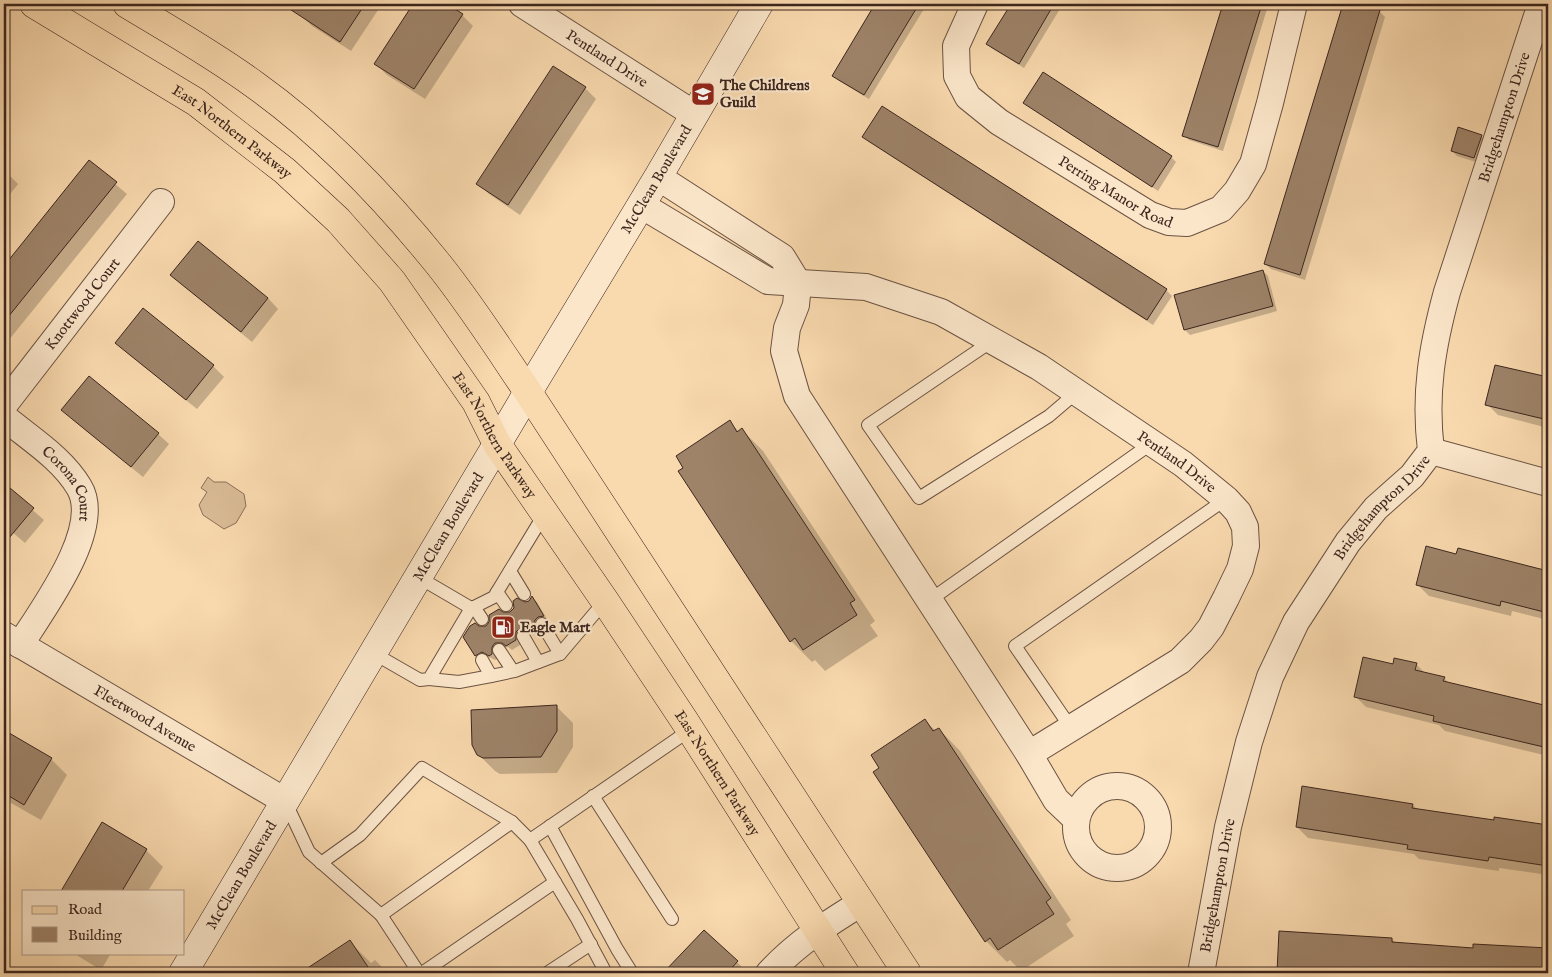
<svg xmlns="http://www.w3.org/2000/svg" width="1552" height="977" viewBox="0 0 1552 977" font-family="'IM FELL English',serif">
<rect width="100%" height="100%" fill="#f9d9ae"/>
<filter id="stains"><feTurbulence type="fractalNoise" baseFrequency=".004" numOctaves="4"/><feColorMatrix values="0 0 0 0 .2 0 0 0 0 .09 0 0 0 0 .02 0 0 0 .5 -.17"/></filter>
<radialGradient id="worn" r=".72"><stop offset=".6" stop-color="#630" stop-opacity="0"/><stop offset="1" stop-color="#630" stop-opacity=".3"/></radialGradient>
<polygon fill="#d9bb96" stroke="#8a705a" points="208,477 214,482 226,482 244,494 246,506 236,523 224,529 203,515 199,505 207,492 201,488"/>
<g fill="#0003">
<polygon points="308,4 382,4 351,51 312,26 301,15"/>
<polygon points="415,4 445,4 462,15 473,26 425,99 387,75 376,64"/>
<polygon points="877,4 927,4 869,99 839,81 834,76"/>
<polygon points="1012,4 1063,4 1024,68 993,49 988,44"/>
<polygon points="1224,4 1266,4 1268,6 1223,151 1189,140 1184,135"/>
<polygon points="1344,4 1354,4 1380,12 1385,17 1305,280 1271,269 1265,264"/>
<polygon points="585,88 596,99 520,215 489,194 478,183"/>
<polygon points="1030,107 1171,157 1176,162 1158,191"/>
<polygon points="882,108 1166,290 1172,296 1153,325 869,142 864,137"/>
<polygon points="1481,136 1486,141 1479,163 1457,156 1452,151"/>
<polygon points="89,162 127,194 4,346 4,268"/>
<polygon points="4,170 18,184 4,202"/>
<polygon points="1548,231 1548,259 1542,253"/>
<polygon points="1263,271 1268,276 1277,311 1190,335 1185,330"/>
<polygon points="172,275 268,298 278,309 252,342 183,286"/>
<polygon points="117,343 213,366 224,377 197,409 128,354"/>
<polygon points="1496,366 1548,379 1548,428 1498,415 1487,404"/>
<polygon points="63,410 158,434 169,444 143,477 73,420"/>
<polygon points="730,422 739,432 742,430 763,451 875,621 870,625 878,636 825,671 815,660 812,662 791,641 685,468"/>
<polygon points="4,485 44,520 25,543 4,525"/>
<polygon points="1459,549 1548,572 1548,620 1512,611 1511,616 1429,596 1418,585 1457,555"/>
<polygon points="532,598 537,602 548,621 539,630 540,634 536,636 530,632 524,634 520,641 520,645 512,650 508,647 500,648 496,652 497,659 495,660 487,656 481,661 476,656 465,637 488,626 503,614 511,613 529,602"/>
<polygon points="1416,664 1426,674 1444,678 1449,683 1548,707 1548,756 1445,731 1439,725 1366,707 1355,696 1394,666"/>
<polygon points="556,706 573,723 573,747 557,773 500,774 495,771 478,754"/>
<polygon points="925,721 936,731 939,729 960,751 1071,920 1066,924 1074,936 1021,971 1010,960 1007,962 986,941 881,768"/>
<polygon points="4,732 51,759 67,775 41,820 4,799"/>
<polygon points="1413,805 1418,810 1495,822 1495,818 1548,826 1548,875 1499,868 1499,871 1419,859 1414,854 1308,838 1297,827"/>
<polygon points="102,824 146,850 163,867 148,891 62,891"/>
<polygon points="704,931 737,962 748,973 665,973"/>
<polygon points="1392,939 1396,944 1474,949 1475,945 1548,949 1548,973 1279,973 1278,972"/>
<polygon points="350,942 371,963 375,960 388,973 302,973"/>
<polygon points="73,953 111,953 101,970"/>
</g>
<g fill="#9e8369" stroke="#3c261e">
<polygon points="282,4 365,4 340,42"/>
<polygon points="413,4 447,4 463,14 414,89 374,64"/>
<polygon points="875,4 919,4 864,95 832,76"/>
<polygon points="1011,4 1054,4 1019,64 986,44"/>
<polygon points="1223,4 1262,4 1218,147 1182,136"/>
<polygon points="1343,4 1358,4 1380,10 1300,275 1264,264"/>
<polygon points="553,66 586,87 508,205 476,184"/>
<polygon points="1043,72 1172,156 1152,187 1023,103"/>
<polygon points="882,106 1167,289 1147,320 862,137"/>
<polygon points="1458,127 1482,135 1474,158 1451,151"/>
<polygon points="89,160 117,182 4,322 4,266"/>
<polygon points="198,241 268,298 241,332 170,275"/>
<polygon points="1263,270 1273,306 1184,330 1174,295"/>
<polygon points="143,308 214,365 186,400 115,343"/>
<polygon points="1495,365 1548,377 1548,420 1485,405"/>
<polygon points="89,376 159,433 131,467 61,410"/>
<polygon points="730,420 737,432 742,428 855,600 850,603 857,615 803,650 795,638 790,642 678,471 683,468 676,456"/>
<polygon points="4,483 34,508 4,544"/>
<polygon points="1426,546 1456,554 1458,548 1548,571 1548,613 1501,601 1500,606 1416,585"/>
<polygon points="532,596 544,616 538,617 535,620 534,624 535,629 530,632 527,629 519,629 516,632 516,640 506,646 502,643 495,643 492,647 492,654 489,656 482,652 475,656 463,637 470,626 475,623 479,626 486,626 489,622 489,615 499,609 503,612 510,612 514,608 513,601 517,598 525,602 529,601"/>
<polygon points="1363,657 1393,664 1394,658 1417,663 1415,670 1445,677 1443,681 1548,706 1548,748 1433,721 1434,716 1354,697"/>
<polygon points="557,705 557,731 541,757 483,758 477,755 472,745 471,710"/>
<polygon points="925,719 933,731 939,728 1051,898 1046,902 1054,914 998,950 990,938 985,942 873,772 879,768 871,755"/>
<polygon points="4,730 52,758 24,805 4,793"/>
<polygon points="1302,786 1413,804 1412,808 1439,812 1494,820 1494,817 1548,825 1548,866 1489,857 1488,861 1407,849 1408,845 1296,827"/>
<polygon points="102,822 147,849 122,891 61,891"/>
<polygon points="704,930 738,961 727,973 663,973"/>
<polygon points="1279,931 1392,938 1392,942 1473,948 1473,944 1548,948 1548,973 1277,972"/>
<polygon points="350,940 372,973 300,973"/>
</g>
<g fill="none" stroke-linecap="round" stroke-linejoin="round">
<g stroke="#6b5342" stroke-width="14">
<g id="lane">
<polyline points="992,341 868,425 919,498 1049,416 1076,393"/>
<polyline points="510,571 524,594"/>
<polyline points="418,577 471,608 474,607 494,597 545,513"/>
<polyline points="497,592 506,605"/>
<polyline points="930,600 1152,443"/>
<polyline points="474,607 482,619"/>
<polyline points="542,624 560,654"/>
<polyline points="523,636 538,662"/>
<polyline points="499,650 513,671"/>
<polyline points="373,653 420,680 429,679 471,608"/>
<polyline points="482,660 491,676"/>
<polyline points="429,679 459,682 491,676 515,671 560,654 605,601"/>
<polyline points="1071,728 1015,646 1226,499"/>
<polyline points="593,796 672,919"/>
<polyline points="285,801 309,852 381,915 512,822 530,840 690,730"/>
<polyline points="550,826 617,949 632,973"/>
<polyline points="530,840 577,919 606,973"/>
<polyline points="321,863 360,835 422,768 512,822"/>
<polyline points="381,915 419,973"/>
<polyline points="422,973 555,882"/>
<polyline points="547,973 591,944"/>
</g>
</g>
<g stroke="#6b5342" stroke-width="28">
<g id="street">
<path id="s1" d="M522,4L694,114"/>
<path id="s2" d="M975,4L956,46L957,76L968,97L999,122L1150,215L1169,222L1187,223L1221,209L1237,191L1253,164L1270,103L1294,4"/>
<polyline points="658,177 782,257 798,283 796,305 787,328 784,351 797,396 1029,754 1056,800 1076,819"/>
<path id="s3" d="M641,205L768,281L866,287L941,312L1039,367L1183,464L1226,499L1238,512L1245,527L1246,546L1240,569L1226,598L1211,627L1201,640L1180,661L1029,754"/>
<path id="s4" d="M4,405L161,202"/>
<path id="s5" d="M4,417C29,438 62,458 79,487C104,528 42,610 20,645"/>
<polyline points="1431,451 1548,483"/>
<path id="s6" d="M4,635L285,801"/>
<circle cx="1117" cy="827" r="41"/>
<path d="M769,973C797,943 827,924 861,903"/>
<path id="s7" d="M1201,973L1228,827L1249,742L1270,677L1296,622L1348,542L1376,508L1412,476L1431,451C1424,394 1432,347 1447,292L1541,4"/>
</g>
</g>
<g stroke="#3c261e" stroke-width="29">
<g id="secondary">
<path id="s8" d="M183,973L528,392L658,177L759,4"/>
</g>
</g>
<g stroke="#3c261e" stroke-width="29">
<g id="primary">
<path id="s9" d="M34,4L196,102L285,171L338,220L392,281L476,402L497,444L605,601L684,720L845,973"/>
<path d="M127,4C170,30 214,55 255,85C325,135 385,198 439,265C471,305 499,349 528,392L907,973"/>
</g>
</g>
<use href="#lane" stroke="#fbe6ca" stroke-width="12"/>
<use href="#street" stroke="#fbe6ca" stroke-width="26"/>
<use href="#secondary" stroke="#fbe6ca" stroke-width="28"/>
<use href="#primary" stroke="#f9d9ae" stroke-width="28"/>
</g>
<defs>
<g id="school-square" transform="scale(1.25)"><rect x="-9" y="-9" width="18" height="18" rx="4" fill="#8f2418" stroke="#fbe6ca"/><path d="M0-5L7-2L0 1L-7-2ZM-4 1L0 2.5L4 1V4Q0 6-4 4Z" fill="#fff"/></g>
<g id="fuel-square" transform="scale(1.25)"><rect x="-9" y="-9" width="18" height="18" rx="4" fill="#8f2418" stroke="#fbe6ca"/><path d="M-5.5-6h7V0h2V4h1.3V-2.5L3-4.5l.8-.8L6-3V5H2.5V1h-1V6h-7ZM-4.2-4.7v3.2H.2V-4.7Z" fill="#fff"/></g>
</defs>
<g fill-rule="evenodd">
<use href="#school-square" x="703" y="94"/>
<use href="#fuel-square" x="503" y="627"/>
</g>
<g text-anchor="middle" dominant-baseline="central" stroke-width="4.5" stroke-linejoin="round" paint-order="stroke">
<g font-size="15" fill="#3c261e" stroke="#fbe6ca">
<text stroke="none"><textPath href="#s1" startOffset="101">Pentland Drive</textPath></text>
<text stroke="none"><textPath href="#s7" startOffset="929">Bridgehampton Drive</textPath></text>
<text stroke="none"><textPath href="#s9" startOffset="236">East Northern Parkway</textPath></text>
<text stroke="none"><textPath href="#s8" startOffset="924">McClean Boulevard</textPath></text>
<text stroke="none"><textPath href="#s2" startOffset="276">Perring Manor Road</textPath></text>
<text stroke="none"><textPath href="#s4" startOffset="128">Knottwood Court</textPath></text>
<text stroke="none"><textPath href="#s9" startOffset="641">East Northern Parkway</textPath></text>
<text stroke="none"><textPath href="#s3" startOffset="605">Pentland Drive</textPath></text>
<text stroke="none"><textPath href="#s5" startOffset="95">Corona Court</textPath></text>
<text stroke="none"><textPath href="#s7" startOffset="509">Bridgehampton Drive</textPath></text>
<text stroke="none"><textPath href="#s8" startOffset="519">McClean Boulevard</textPath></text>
<text stroke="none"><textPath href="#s6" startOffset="164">Fleetwood Avenue</textPath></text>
<text stroke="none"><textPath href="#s9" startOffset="1046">East Northern Parkway</textPath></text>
<text stroke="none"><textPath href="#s8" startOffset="114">McClean Boulevard</textPath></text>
<text stroke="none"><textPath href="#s7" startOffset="89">Bridgehampton Drive</textPath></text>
</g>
<g font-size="15" font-weight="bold" fill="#3c261e" stroke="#fbe6ca" text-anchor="start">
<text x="720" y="85">The Childrens<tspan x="720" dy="17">Guild</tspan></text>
<text x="520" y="627">Eagle Mart</text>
</g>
</g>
<rect width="1552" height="977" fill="none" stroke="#f9d9ae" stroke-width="20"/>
<rect x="5" y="5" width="1542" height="967" fill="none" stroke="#3c261e" stroke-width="2.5"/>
<rect x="10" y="10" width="1532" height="957" fill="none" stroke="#3c261e"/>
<rect x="22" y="890" width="162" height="65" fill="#fbe6ca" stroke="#af9985"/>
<rect x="32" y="906" width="25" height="8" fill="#f9d9ae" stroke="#af9985"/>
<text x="68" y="914" font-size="15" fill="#3c261e">Road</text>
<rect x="32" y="927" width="25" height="15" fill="#9e8369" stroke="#af9985"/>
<text x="68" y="940" font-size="15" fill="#3c261e">Building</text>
<rect width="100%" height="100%" filter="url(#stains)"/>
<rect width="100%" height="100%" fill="url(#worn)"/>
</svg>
